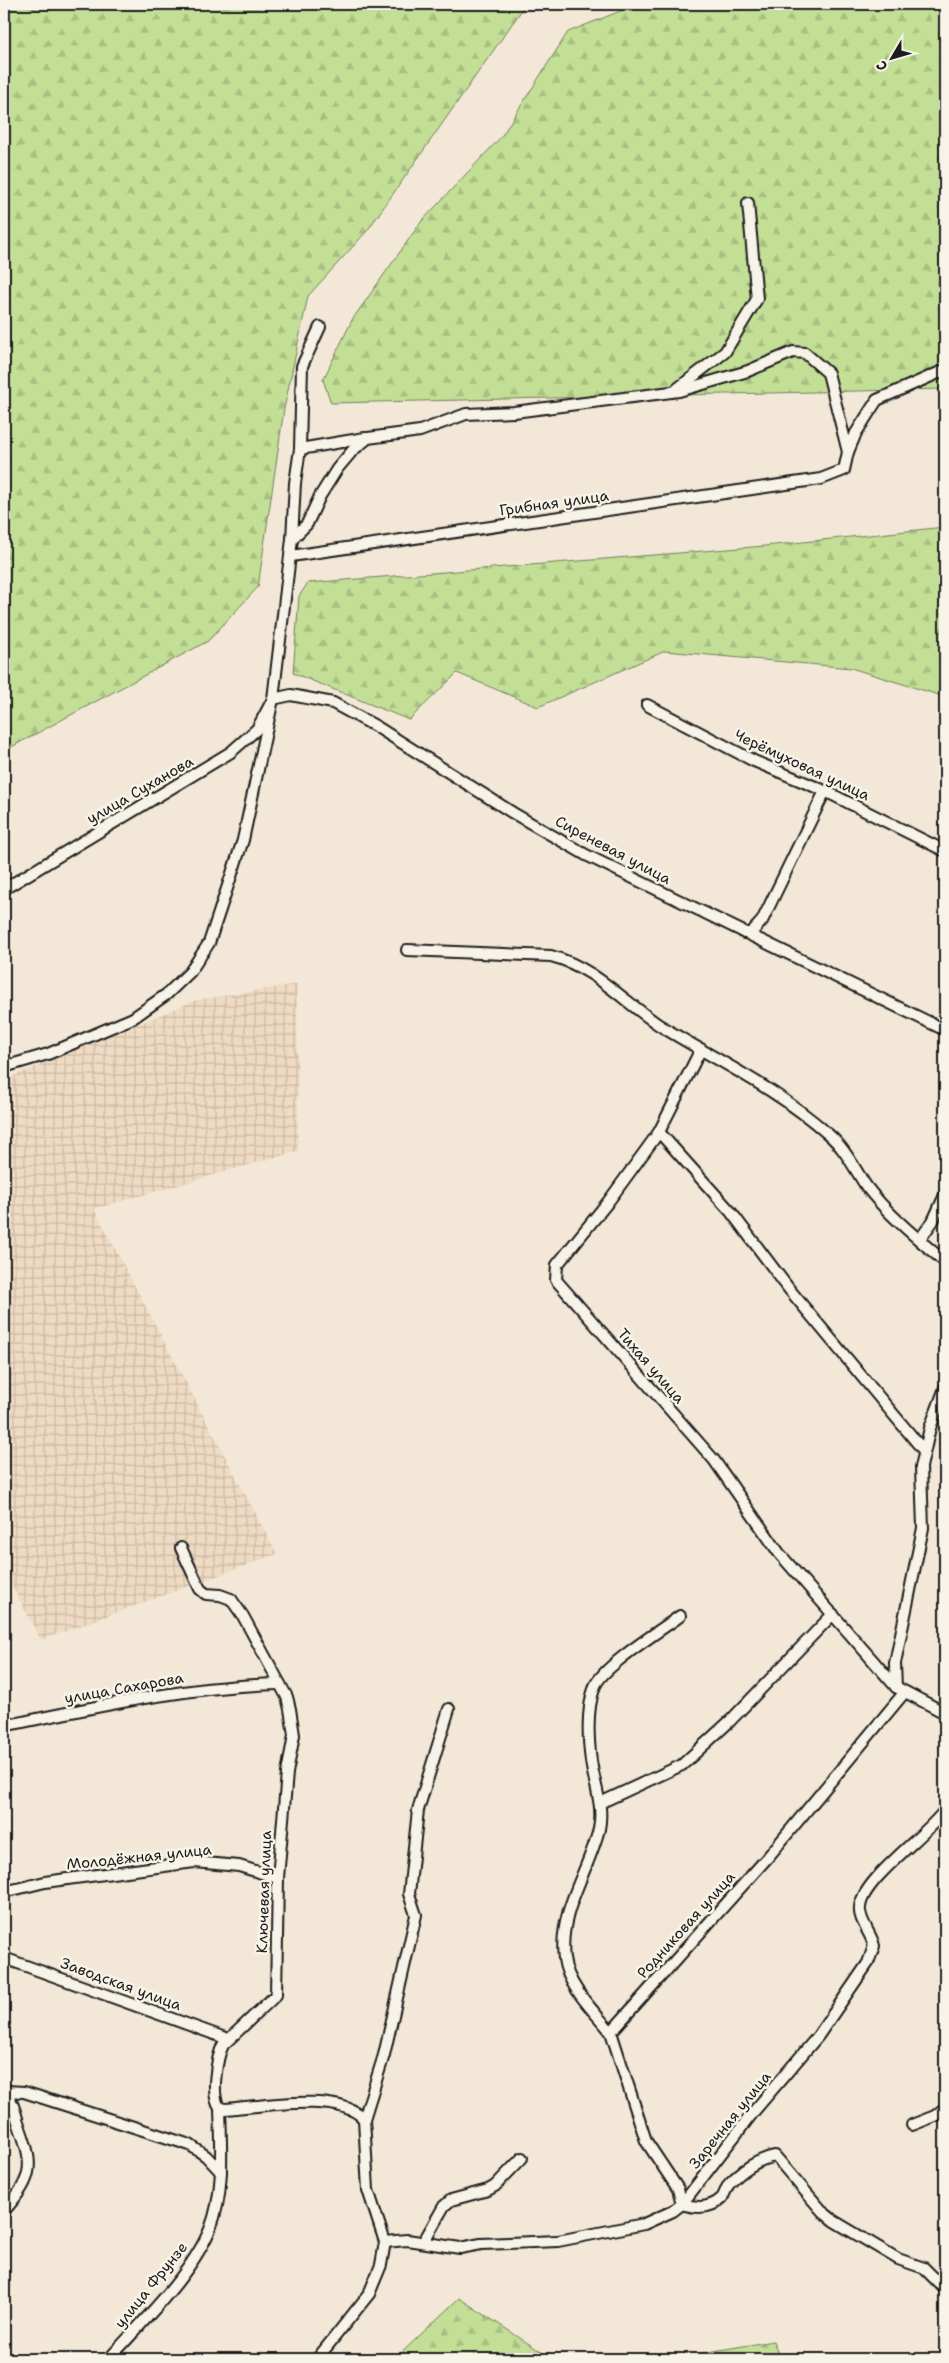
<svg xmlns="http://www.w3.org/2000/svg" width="949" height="2363" viewBox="0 0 949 2363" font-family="'Shantell Sans',sans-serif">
<defs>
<pattern id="industrial-grid" width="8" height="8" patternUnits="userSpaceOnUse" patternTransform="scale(1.25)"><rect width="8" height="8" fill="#efdac3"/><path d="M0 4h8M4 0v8" fill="none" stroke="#ccbaa7"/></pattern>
<pattern id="forest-firs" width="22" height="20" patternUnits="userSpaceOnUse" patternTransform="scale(1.25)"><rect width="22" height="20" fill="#c3df96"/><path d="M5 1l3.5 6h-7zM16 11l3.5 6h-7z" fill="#a7bf81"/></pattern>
</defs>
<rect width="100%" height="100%" fill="#f3e8d7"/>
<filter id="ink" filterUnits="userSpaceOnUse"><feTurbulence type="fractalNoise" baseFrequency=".02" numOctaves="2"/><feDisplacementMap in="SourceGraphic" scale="10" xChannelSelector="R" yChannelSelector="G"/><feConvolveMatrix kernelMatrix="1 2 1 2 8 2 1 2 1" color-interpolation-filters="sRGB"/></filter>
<g filter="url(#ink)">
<polygon fill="url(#industrial-grid)" points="297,984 298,1151 94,1209 277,1554 41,1640 4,1571 4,1080 196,1000"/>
<g fill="url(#forest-firs)" stroke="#707e59">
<polygon points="4,4 526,4 367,231 308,296 284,409 258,587 208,641 4,751"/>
<polygon points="638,4 945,4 945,389 331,403 323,380 352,320 421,222 501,137 568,32"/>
<polygon points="945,527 945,697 851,668 665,651 538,707 457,673 409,720 293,673 299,596 308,583 765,546"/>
<polygon points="459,2298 552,2359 395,2359"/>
<polygon points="773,2341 780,2359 666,2359"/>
</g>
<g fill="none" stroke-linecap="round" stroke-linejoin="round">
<g stroke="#1c1c1c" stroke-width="14">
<g id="street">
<polyline points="677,389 725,352 757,299 748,203"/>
<polyline points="300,449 365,438"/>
<polyline points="292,539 307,524 320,496 337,469 353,450 368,438 420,431 466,414 514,412 679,391 748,371 793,352 805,353 828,373 848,452"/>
<polyline points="291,556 821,479 844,470 848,452 856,433 877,400 945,370"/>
<polyline points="647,705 754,761 825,791 945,851"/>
<polyline points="4,889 231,752 257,729 273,699 291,695 333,703 377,727 513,813 586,855 945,1030"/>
<polyline points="744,933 751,933 762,921 825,791"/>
<path d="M407,950L551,956C594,967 623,1001 659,1025C716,1060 778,1089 828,1134C845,1148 854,1168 866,1186C887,1214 919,1240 945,1262"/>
<polyline points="701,1049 659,1132 608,1202 557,1265 556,1280 714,1460 779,1553 896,1687 945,1713"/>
<polyline points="4,1067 48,1054 133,1018 167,994 190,972 209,943 243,840 273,699 292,539 295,483 300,449 302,366 320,327"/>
<polyline points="659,1132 731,1212 789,1289 924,1451"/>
<polyline points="920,1239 933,1221 945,1195"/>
<path d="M181,1548L200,1589L206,1594L220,1595L231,1599L243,1616L287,1697L290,1709L294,1735L287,1773L278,1878L276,1995L223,2045C217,2057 210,2096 220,2108L225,2109C258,2107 341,2091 364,2119L368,2190L385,2242L381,2265L369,2294L317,2359"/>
<polyline points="896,1687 895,1663 923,1528 921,1467 930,1428 945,1388"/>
<path d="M4,1726C95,1707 186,1686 280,1684"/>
<polyline points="600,1803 682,1765 730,1721 833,1614"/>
<polyline points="4,1892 45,1882 194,1862 239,1866 278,1878"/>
<polyline points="4,1958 228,2039"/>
<path d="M611,2032C594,2011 568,1987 564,1959C558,1911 588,1873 599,1829C604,1805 594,1784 591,1761C588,1738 587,1707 595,1686C603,1666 661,1630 680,1616"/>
<path d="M4,2090C12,2099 15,2111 18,2122C33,2164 36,2175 4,2211"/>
<polyline points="6,2091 24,2092 190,2145 206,2156 221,2172"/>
<polyline points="364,2119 384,2055 416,1915 409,1894 418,1810 449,1709"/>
<polyline points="912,2125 935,2116 945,2108"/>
<polyline points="682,2204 678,2189 646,2141 611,2032 768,1857 904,1693"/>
<path d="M682,2204C695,2208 711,2209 722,2198C725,2194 726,2188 729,2184C741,2171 758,2159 775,2156L823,2212L834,2221L898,2259L924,2268L945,2289"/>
<polyline points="424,2241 444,2206 451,2200 488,2190 495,2186 522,2158"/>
<path d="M385,2242L407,2240L460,2248L481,2244L558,2241L644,2224L673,2211L682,2204L755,2110L818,2036L868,1963L874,1946C872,1934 858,1920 860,1907C863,1879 927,1835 945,1810"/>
<path d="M109,2359C141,2323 192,2274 210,2229C225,2192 221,2147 220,2108"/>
</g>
</g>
<use href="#street" stroke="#f7f3e8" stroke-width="10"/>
</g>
</g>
<g text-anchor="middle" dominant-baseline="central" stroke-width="5" stroke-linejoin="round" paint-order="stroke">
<g font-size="15" fill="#1c1c1c" stroke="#f7f3e8">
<text transform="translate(554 503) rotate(-8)">Грибная улица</text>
<text transform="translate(802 765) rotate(25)">Черёмуховая улица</text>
<text transform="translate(140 790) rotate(-30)">улица Суханова</text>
<text transform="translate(613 850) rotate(28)">Сиреневая улица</text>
<text transform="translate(651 1366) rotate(49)">Тихая улица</text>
<text transform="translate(124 1688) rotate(-10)">улица Сахарова</text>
<text transform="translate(139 1857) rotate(-6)">Молодёжная улица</text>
<text transform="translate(264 1892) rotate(-88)">Ключевая улица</text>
<text transform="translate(686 1925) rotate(-48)">Родниковая улица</text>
<text transform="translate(121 1984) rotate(20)">Заводская улица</text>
<text transform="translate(730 2120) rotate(-51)">Заречная улица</text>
<text transform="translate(151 2285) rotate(-51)">улица Фрунзе</text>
</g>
</g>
<rect width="949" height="2363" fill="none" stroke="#f7f3e8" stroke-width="20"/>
<rect x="10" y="10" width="929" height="2343" fill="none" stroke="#1c1c1c" stroke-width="2" filter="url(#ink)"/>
<g transform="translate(892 58) rotate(232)" stroke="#f7f3e8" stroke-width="4" paint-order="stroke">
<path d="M0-4L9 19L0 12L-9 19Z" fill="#1c1c1c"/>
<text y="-8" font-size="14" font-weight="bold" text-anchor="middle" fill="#1c1c1c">С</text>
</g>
</svg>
